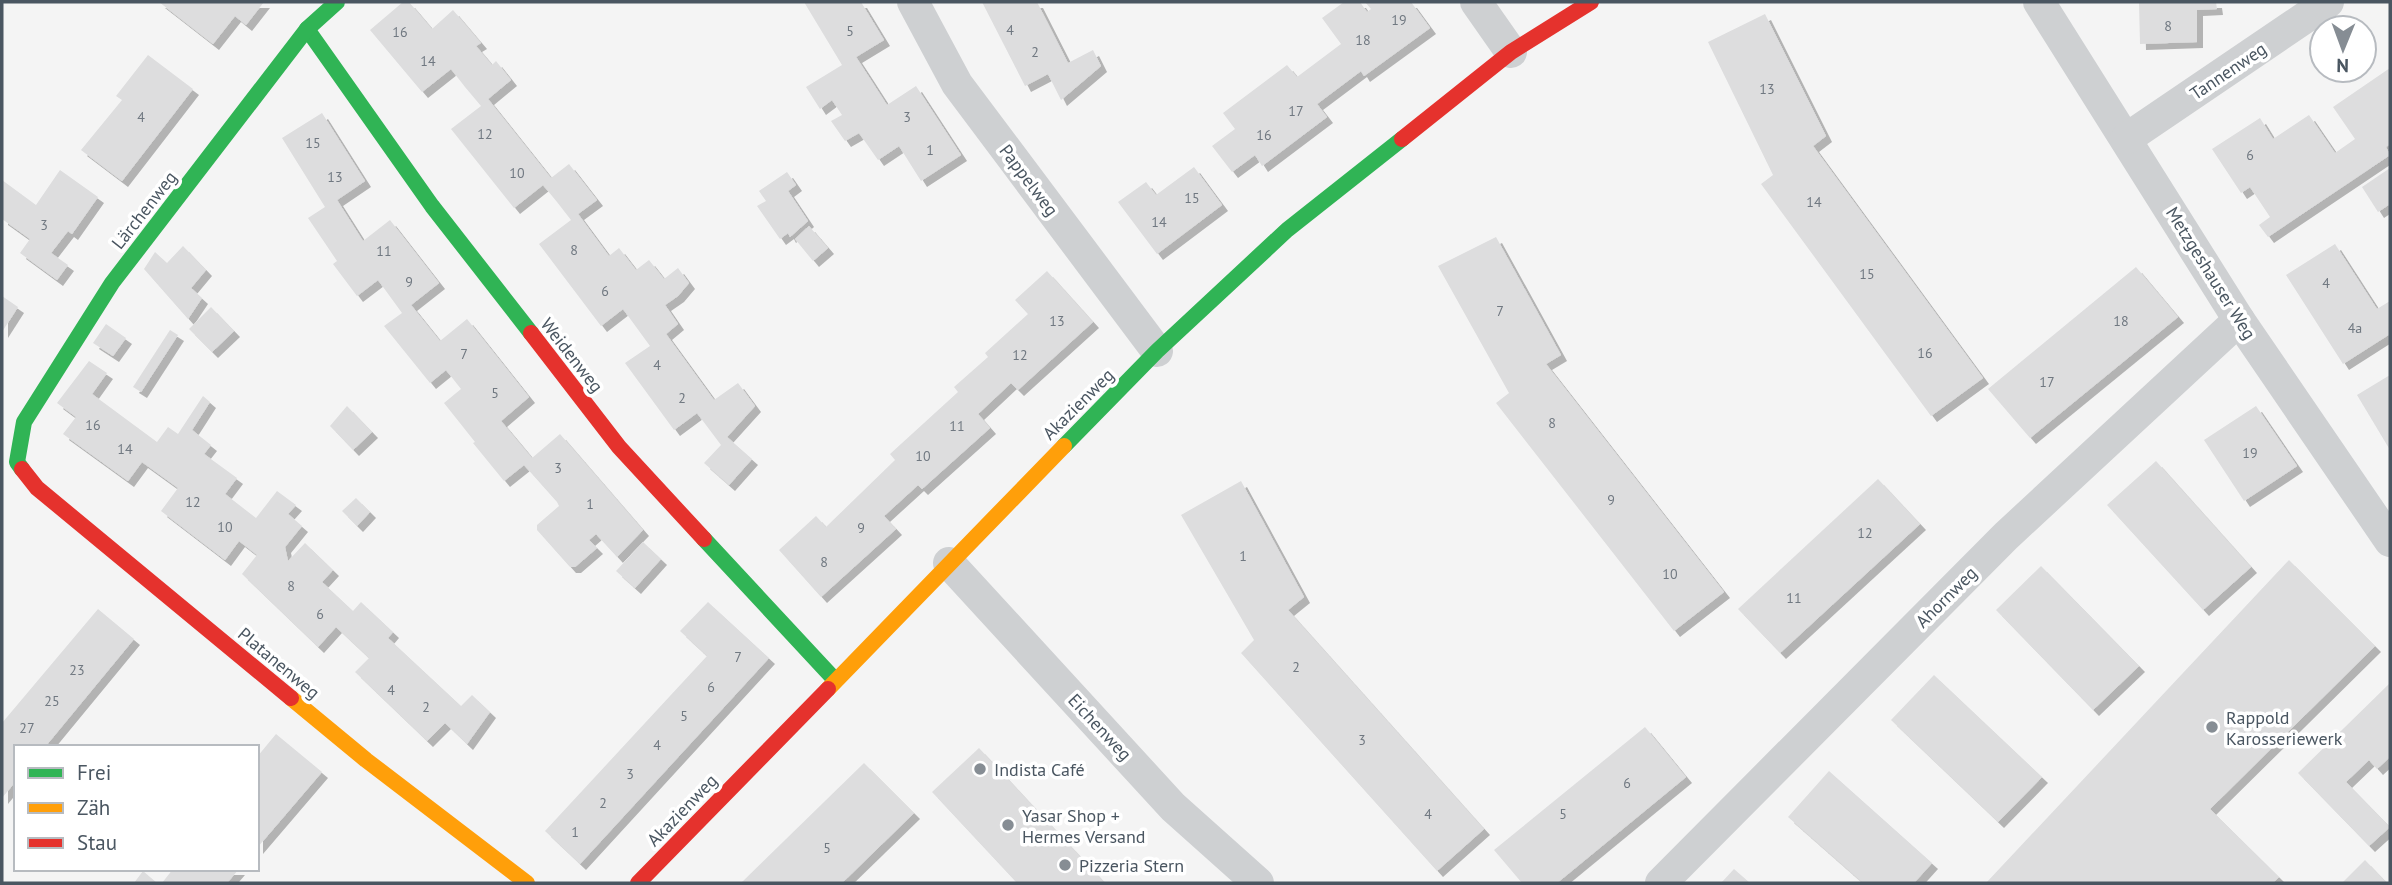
<svg xmlns="http://www.w3.org/2000/svg" width="2392" height="885" viewBox="0 0 2392 885" font-family="'PT Sans',sans-serif">
<defs>
<filter id="shadow"><feDropShadow dx="6" dy="6" stdDeviation="0" flood-color="#0004"/></filter>
</defs>
<rect width="100%" height="100%" fill="#f4f4f4"/>
<g fill="#ddddde" filter="url(#shadow)">
<polygon points="159,2 264,2 246,25 235,16 213,44"/>
<polygon points="403,2 409,2 432,29 453,10 481,43 476,46 492,65 496,61 511,80 488,99 551,178 569,164 597,200 578,214 609,256 619,248 636,270 649,260 664,279 678,268 689,283 678,296 665,305 678,324 666,334 714,400 738,383 755,406 727,437 752,459 729,485 704,463 721,445 697,413 674,430 625,363 650,346 623,309 601,326 539,244 571,220 557,202 543,185 514,208 451,129 481,106 465,87 451,69 422,92 370,30"/>
<polygon points="804,2 861,2 884,40 856,57 869,77 887,105 916,86 961,155 921,181 899,146 878,160 859,133 845,141 831,121 842,115 832,100 820,109 806,87 842,65"/>
<polygon points="982,2 1037,2 1068,63 1093,50 1101,66 1061,100 1048,74 1025,86"/>
<polygon points="1344,2 1360,2 1367,12 1371,9 1365,2 1411,2 1430,28 1364,76 1361,71 1317,104 1327,117 1262,166 1255,155 1232,172 1212,146 1235,129 1223,113 1287,65 1297,77 1341,44 1322,18"/>
<polygon points="2139,2 2216,2 2217,9 2197,10 2197,42 2140,44"/>
<polygon points="1765,14 1826,136 1813,146 1983,378 1931,416 1761,184 1773,175 1708,42"/>
<polygon points="148,55 193,89 122,181 81,150 122,100 116,96"/>
<polygon points="2390,68 2390,144 2386,147 2390,155 2268,237 2259,225 2270,217 2250,187 2241,193 2212,149 2260,118 2273,139 2309,115 2335,153 2355,139 2333,107"/>
<polygon points="322,113 365,181 337,200 363,241 390,220 439,283 411,305 440,341 467,319 529,397 501,421 532,458 560,434 643,530 617,557 596,534 589,540 597,548 575,567 570,567 537,530 537,525 559,506 557,502 524,465 504,481 473,443 475,442 444,403 461,389 446,370 430,383 384,326 402,313 378,280 357,296 333,264 337,261 308,218 325,207 282,138"/>
<polygon points="1194,167 1222,205 1157,254 1118,202 1146,182 1156,195"/>
<polygon points="2390,168 2390,204 2378,212 2362,187"/>
<polygon points="60,170 98,197 72,234 68,231 51,253 68,265 57,280 20,253 30,239 2,219 2,180 36,205"/>
<polygon points="787,172 796,185 788,191 808,221 790,237 788,233 780,239 757,206 766,201 759,191"/>
<polygon points="809,226 828,248 813,261 795,239"/>
<polygon points="1496,237 1561,355 1546,364 1724,592 1674,631 1496,403 1509,393 1438,266"/>
<polygon points="2335,244 2377,309 2390,301 2390,334 2343,364 2286,275"/>
<polygon points="183,246 206,270 191,288 202,298 188,319 144,269 155,252 167,263"/>
<polygon points="2136,267 2178,317 2030,438 1988,389"/>
<polygon points="1047,271 1093,322 1018,390 1011,383 978,414 990,428 922,489 918,485 884,516 896,529 821,597 779,550 816,516 826,527 895,460 890,454 958,392 954,387 988,357 985,353 1028,314 1015,300"/>
<polygon points="2,296 18,307 2,332"/>
<polygon points="211,307 234,331 212,352 189,329"/>
<polygon points="106,324 126,338 113,356 93,343"/>
<polygon points="170,330 178,335 141,392 133,387"/>
<polygon points="89,361 107,373 92,394 157,442 168,427 178,434 203,396 210,402 192,430 211,445 204,454 237,478 225,494 256,518 277,491 296,505 288,514 302,526 285,547 288,561 305,543 333,570 322,582 353,611 361,602 393,632 388,638 461,706 472,695 490,712 467,744 445,723 427,741 355,672 369,658 336,627 318,647 242,574 257,555 239,541 225,560 161,511 178,488 142,462 128,481 63,434 76,417 57,403"/>
<polygon points="2390,375 2390,450 2357,395"/>
<polygon points="347,406 372,432 353,450 330,426"/>
<polygon points="2256,406 2297,466 2244,501 2204,440"/>
<polygon points="2156,461 2251,567 2203,610 2107,505"/>
<polygon points="1878,479 1920,524 1780,653 1738,609"/>
<polygon points="1241,481 1304,597 1288,610 1484,829 1437,871 1241,653 1254,640 1181,515"/>
<polygon points="356,498 370,512 357,526 342,511"/>
<polygon points="643,542 661,559 635,588 616,571"/>
<polygon points="2289,560 2375,646 2210,809 2279,877 2273,883 1986,883"/>
<polygon points="2041,566 2139,666 2093,710 1996,610"/>
<polygon points="708,602 769,658 580,864 545,831 707,656 680,631"/>
<polygon points="98,609 134,639 45,747 16,747 16,781 2,798 2,723"/>
<polygon points="1934,675 2042,777 1998,822 1891,720"/>
<polygon points="2390,683 2390,757 2377,769 2369,760 2346,782 2390,827 2369,846 2298,773"/>
<polygon points="1645,727 1686,777 1557,883 1522,883 1494,850"/>
<polygon points="276,734 322,772 257,848 257,767 260,763 257,757"/>
<polygon points="979,748 1105,883 1017,883 932,792"/>
<polygon points="864,763 914,813 842,883 741,883"/>
<polygon points="1829,771 1932,863 1914,883 1863,883 1788,817"/>
<polygon points="2365,860 2387,883 2342,883"/>
<polygon points="173,869 239,869 227,883 162,883"/>
<polygon points="1734,869 1750,883 1721,883"/>
<polygon points="143,871 157,883 134,883"/>
</g>
<g fill="none" stroke-linecap="round" stroke-linejoin="round">
<g stroke="#ced0d2" stroke-width="32">
<polyline points="913,2 957,84 1157,351"/>
<polyline points="1476,2 1511,52"/>
<polyline points="2039,2 2239,320 2390,541"/>
<polyline points="2126,139 2328,2"/>
<polyline points="949,563 1173,807 1258,883"/>
<polyline points="1661,883 2006,536 2239,320"/>
</g>
<g stroke="#30b455" stroke-width="16">
<polyline points="307,29 432,206 531,333"/>
<polyline points="1064,446 1157,351 1287,230 1402,139"/>
<polyline points="22,469 17,462 24,422 112,283 307,29 337,2"/>
<polyline points="704,539 835,680"/>
</g>
<g stroke="#ff9f0a" stroke-width="16">
<polyline points="828,689 1064,446"/>
<polyline points="291,698 366,760 527,883"/>
</g>
<g stroke="#e5322d" stroke-width="16">
<polyline points="1402,139 1511,52 1591,2"/>
<polyline points="531,333 619,447 704,539"/>
<polyline points="22,469 37,488 291,698"/>
<polyline points="638,883 828,689"/>
</g>
</g>
<g fill="#868d94" stroke="#fff" stroke-width="2.5">
<circle cx="2212" cy="727" r="7"/>
<circle cx="980" cy="769" r="7"/>
<circle cx="1008" cy="825" r="7"/>
<circle cx="1065" cy="865" r="7"/>
</g>
<g text-anchor="middle" dominant-baseline="central" stroke-width="7" stroke-linejoin="round" paint-order="stroke">
<g font-size="14" fill="#707881">
<text x="1399" y="20">19</text>
<text x="2168" y="26">8</text>
<text x="1010" y="30">4</text>
<text x="850" y="31">5</text>
<text x="400" y="32">16</text>
<text x="1363" y="40">18</text>
<text x="1035" y="52">2</text>
<text x="428" y="61">14</text>
<text x="1767" y="89">13</text>
<text x="1296" y="111">17</text>
<text x="141" y="117">4</text>
<text x="907" y="117">3</text>
<text x="485" y="134">12</text>
<text x="1264" y="135">16</text>
<text x="313" y="143">15</text>
<text x="930" y="150">1</text>
<text x="2250" y="155">6</text>
<text x="517" y="173">10</text>
<text x="335" y="177">13</text>
<text x="1192" y="198">15</text>
<text x="1814" y="202">14</text>
<text x="1159" y="222">14</text>
<text x="44" y="225">3</text>
<text x="574" y="250">8</text>
<text x="384" y="251">11</text>
<text x="1867" y="274">15</text>
<text x="409" y="282">9</text>
<text x="2326" y="283">4</text>
<text x="605" y="291">6</text>
<text x="1500" y="311">7</text>
<text x="1057" y="321">13</text>
<text x="2121" y="321">18</text>
<text x="2355" y="328">4a</text>
<text x="1925" y="353">16</text>
<text x="464" y="354">7</text>
<text x="1020" y="355">12</text>
<text x="657" y="365">4</text>
<text x="2047" y="382">17</text>
<text x="495" y="393">5</text>
<text x="682" y="398">2</text>
<text x="1552" y="423">8</text>
<text x="93" y="425">16</text>
<text x="957" y="426">11</text>
<text x="125" y="449">14</text>
<text x="2250" y="453">19</text>
<text x="923" y="456">10</text>
<text x="558" y="468">3</text>
<text x="1611" y="500">9</text>
<text x="193" y="502">12</text>
<text x="590" y="504">1</text>
<text x="225" y="527">10</text>
<text x="861" y="528">9</text>
<text x="1865" y="533">12</text>
<text x="1243" y="556">1</text>
<text x="824" y="562">8</text>
<text x="1670" y="574">10</text>
<text x="291" y="586">8</text>
<text x="1794" y="598">11</text>
<text x="320" y="614">6</text>
<text x="738" y="657">7</text>
<text x="1296" y="667">2</text>
<text x="77" y="670">23</text>
<text x="711" y="687">6</text>
<text x="391" y="690">4</text>
<text x="52" y="701">25</text>
<text x="426" y="707">2</text>
<text x="684" y="716">5</text>
<text x="27" y="728">27</text>
<text x="1362" y="740">3</text>
<text x="657" y="745">4</text>
<text x="630" y="774">3</text>
<text x="1627" y="783">6</text>
<text x="603" y="803">2</text>
<text x="1428" y="814">4</text>
<text x="1563" y="814">5</text>
<text x="575" y="832">1</text>
<text x="827" y="848">5</text>
</g>
<g font-size="18" fill="#4a5661" stroke="#fff">
<text transform="translate(2228 71) rotate(-34)">Tannenweg</text>
<text transform="translate(1029 180) rotate(53)">Pappelweg</text>
<text transform="translate(144 210) rotate(-52)">Lärchenweg</text>
<text transform="translate(2211 273) rotate(58)">Metzgeshauser Weg</text>
<text transform="translate(572 355) rotate(52)">Weidenweg</text>
<text transform="translate(1078 404) rotate(-45)">Akazienweg</text>
<text transform="translate(1946 597) rotate(-45)">Ahornweg</text>
<text transform="translate(279 663) rotate(40)">Platanenweg</text>
<text transform="translate(1100 727) rotate(47)">Eichenweg</text>
<text transform="translate(682 810) rotate(-46)">Akazienweg</text>
</g>
<g font-size="18" fill="#4a5661" stroke="#fff" text-anchor="start">
<text x="2226" y="717">Rappold<tspan x="2226" dy="21">Karosseriewerk</tspan></text>
<text x="994" y="769">Indista Café</text>
<text x="1022" y="815">Yasar Shop +<tspan x="1022" dy="21">Hermes Versand</tspan></text>
<text x="1079" y="865">Pizzeria Stern</text>
</g>
</g>
<rect width="2392" height="885" fill="none" stroke="#4a5661" stroke-width="7"/>
<rect x="14" y="745" width="245" height="126" fill="#ffffff" stroke="#b7bbc0" stroke-width="2"/>
<rect x="28" y="768" width="35" height="10" fill="#30b455" stroke="#b7bbc0" stroke-width="2"/>
<text x="77" y="780" font-size="21" fill="#4a5661">Frei</text>
<rect x="28" y="803" width="35" height="10" fill="#ff9f0a" stroke="#b7bbc0" stroke-width="2"/>
<text x="77" y="815" font-size="21" fill="#4a5661">Zäh</text>
<rect x="28" y="838" width="35" height="10" fill="#e5322d" stroke="#b7bbc0" stroke-width="2"/>
<text x="77" y="850" font-size="21" fill="#4a5661">Stau</text>
<g transform="translate(2343 49) rotate(181)"><circle r="33" fill="#ffffff" stroke="#b7bbc0" stroke-width="2"/>
<path d="M0-5L12 26L0 18L-12 26Z" fill="#868d94"/>
<text y="-10" font-size="19" font-weight="bold" text-anchor="middle" fill="#4a5661">N</text>
</g>
</svg>
